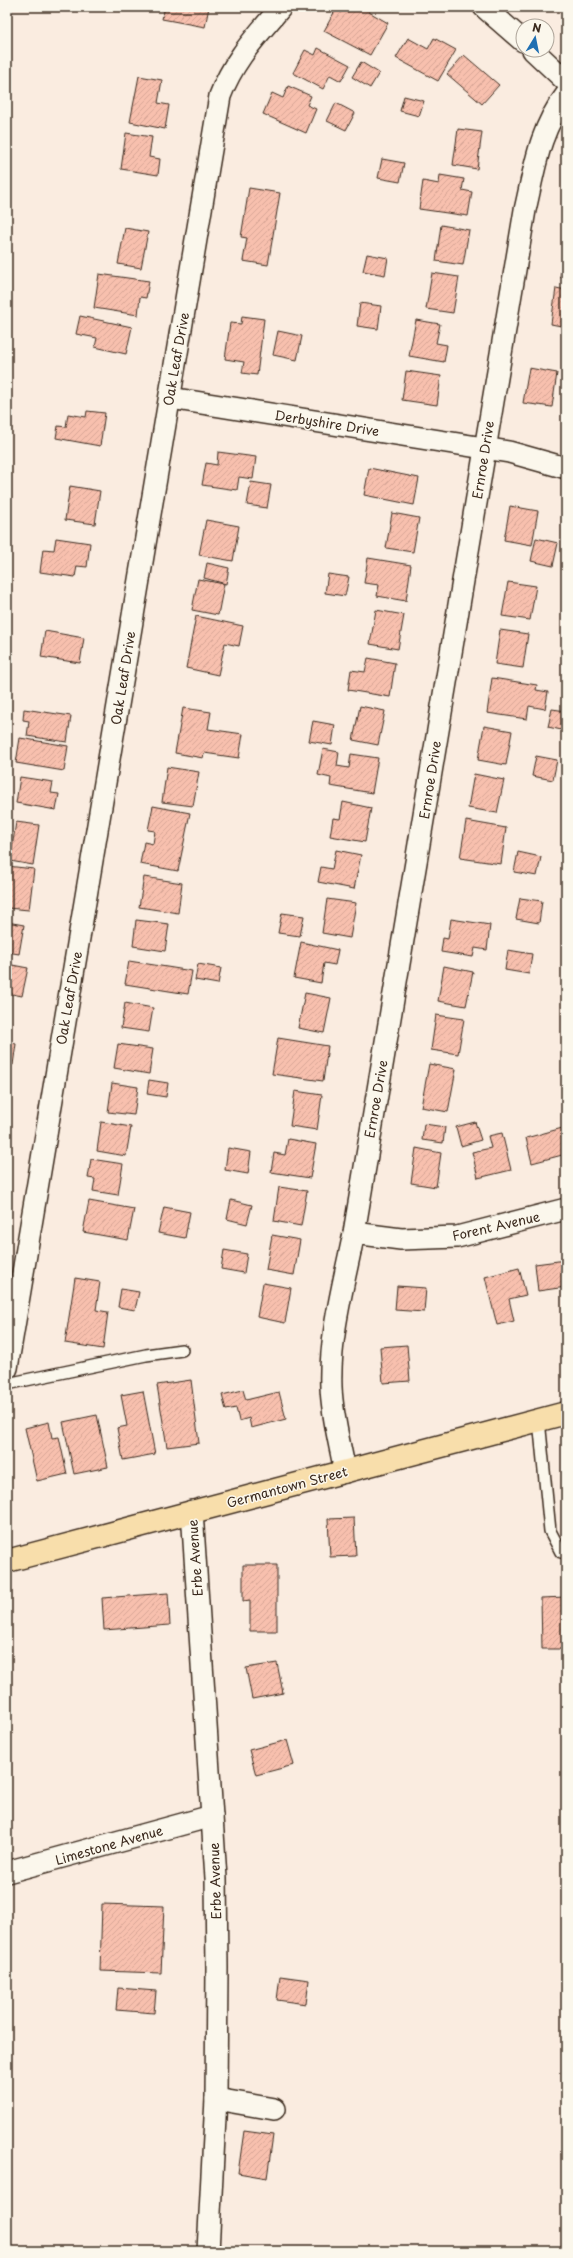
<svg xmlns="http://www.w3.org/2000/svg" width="573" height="2258" font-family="'Playpen Sans',sans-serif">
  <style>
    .building { fill: url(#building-hatch); stroke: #3b2a1e }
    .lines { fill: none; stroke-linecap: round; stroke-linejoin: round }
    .service-casing { stroke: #3b2a1e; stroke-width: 14 }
    .minor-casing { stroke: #3b2a1e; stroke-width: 24 }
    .primary-casing { stroke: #3b2a1e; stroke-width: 25 }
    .service { stroke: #fbf7ec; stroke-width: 11 }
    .minor { stroke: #fbf7ec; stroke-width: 21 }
    .primary { stroke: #f8deab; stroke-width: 22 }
    .labels { text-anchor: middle; stroke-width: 3; stroke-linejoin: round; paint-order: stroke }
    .street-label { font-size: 13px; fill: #3b2a1e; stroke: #fbf7ec }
  </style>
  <defs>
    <pattern id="building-hatch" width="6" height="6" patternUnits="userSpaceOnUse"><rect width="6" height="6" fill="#f8c0ae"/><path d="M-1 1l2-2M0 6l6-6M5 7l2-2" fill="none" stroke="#d6a595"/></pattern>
  </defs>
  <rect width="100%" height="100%" fill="#faece0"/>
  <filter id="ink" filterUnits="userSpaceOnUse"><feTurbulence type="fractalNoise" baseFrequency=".025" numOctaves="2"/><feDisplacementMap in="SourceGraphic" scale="8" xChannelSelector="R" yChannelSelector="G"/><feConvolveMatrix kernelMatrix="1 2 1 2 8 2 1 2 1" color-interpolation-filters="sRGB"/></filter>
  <g filter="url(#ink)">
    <g class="building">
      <path d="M 165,7 L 209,7 L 205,27 L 162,19 Z"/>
      <path d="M 337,7 L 366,7 L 370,9 L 369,12 L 388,23 L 370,55 L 324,31 Z"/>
      <path d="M 408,38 L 428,49 L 434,38 L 456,50 L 438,81 L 396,58 Z"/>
      <path d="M 318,48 L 350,65 L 341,81 L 330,75 L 323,89 L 293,73 L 305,50 L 315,55 Z"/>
      <path d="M 464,55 L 499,85 L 482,104 L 447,74 Z"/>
      <path d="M 361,62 L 379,73 L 370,88 L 352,77 Z"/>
      <path d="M 139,76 L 162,80 L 158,103 L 169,105 L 165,129 L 130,122 Z"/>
      <path d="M 288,86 L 311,96 L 307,105 L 316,109 L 306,133 L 263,114 L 272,93 L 283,98 Z"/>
      <path d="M 404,96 L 424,101 L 419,116 L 400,111 Z"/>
      <path d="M 336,103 L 355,113 L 346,130 L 327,121 Z"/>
      <path d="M 458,129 L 482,132 L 477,169 L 453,165 Z"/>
      <path d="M 126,133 L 152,137 L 149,157 L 160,159 L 158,175 L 121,169 Z"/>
      <path d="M 382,159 L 404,163 L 400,182 L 378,178 Z"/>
      <path d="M 440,175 L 464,179 L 462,190 L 472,192 L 468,216 L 419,209 L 423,181 L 439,184 Z"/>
      <path d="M 249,188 L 280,193 L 268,265 L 243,261 L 247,238 L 241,237 Z"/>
      <path d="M 441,225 L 469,230 L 463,265 L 436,261 Z"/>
      <path d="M 125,228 L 148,232 L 141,268 L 118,264 Z"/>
      <path d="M 566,242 L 566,278 L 560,277 Z"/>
      <path d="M 367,254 L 388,258 L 385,275 L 363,271 Z"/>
      <path d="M 432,273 L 459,277 L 453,313 L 426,309 Z"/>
      <path d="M 99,274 L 149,281 L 146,298 L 140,297 L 138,315 L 94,308 Z"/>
      <path d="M 556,288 L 566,290 L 566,327 L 551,324 Z"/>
      <path d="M 360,303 L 381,306 L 378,329 L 357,326 Z"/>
      <path d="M 80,316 L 132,327 L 126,354 L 95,347 L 97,338 L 76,334 Z"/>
      <path d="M 242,316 L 264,319 L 257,375 L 242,373 L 244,362 L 225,359 L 230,323 L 241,324 Z"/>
      <path d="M 416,320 L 440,324 L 436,343 L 447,345 L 444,362 L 409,356 Z"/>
      <path d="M 278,331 L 302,336 L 297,360 L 273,355 Z"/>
      <path d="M 529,368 L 557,373 L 552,407 L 523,403 Z"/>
      <path d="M 406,371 L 441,376 L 437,405 L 402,400 Z"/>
      <path d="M 87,411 L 105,413 L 100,446 L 56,438 L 58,426 L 66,427 L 68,414 L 86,417 Z"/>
      <path d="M 218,452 L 256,457 L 253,479 L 239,477 L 237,490 L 202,485 L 206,463 L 217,465 Z"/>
      <path d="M 369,468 L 419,478 L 414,505 L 364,495 Z"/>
      <path d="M 251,482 L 271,485 L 267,508 L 247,505 Z"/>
      <path d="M 70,486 L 100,491 L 95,524 L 65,520 Z"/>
      <path d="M 510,506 L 538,511 L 532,545 L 504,540 Z"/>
      <path d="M 392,513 L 419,518 L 413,552 L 386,548 Z"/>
      <path d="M 206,520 L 239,526 L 233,561 L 199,555 Z"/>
      <path d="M 56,538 L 90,543 L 87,567 L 77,566 L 75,577 L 40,572 L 43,549 L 54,550 Z"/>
      <path d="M 536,538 L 558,543 L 553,566 L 531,561 Z"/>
      <path d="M 368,558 L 411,565 L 406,601 L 377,596 L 379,585 L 364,583 Z"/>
      <path d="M 207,563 L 229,568 L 226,584 L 204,578 Z"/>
      <path d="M 328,574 L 349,577 L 345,596 L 325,593 Z"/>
      <path d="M 198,579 L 224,584 L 218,615 L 192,610 Z"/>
      <path d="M 508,582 L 536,586 L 530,620 L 502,616 Z"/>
      <path d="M 376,610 L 404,615 L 398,649 L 370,644 Z"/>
      <path d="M 196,616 L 243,626 L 239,646 L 225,643 L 218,675 L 186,668 Z"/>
      <path d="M 500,630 L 528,634 L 523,668 L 495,664 Z"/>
      <path d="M 45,631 L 84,638 L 80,663 L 41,657 Z"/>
      <path d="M 368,658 L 395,663 L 390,697 L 348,690 L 351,670 L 365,672 Z"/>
      <path d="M 492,678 L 537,685 L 536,690 L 548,692 L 545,709 L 529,706 L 527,719 L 487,713 Z"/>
      <path d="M 360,706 L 385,711 L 378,745 L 353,740 Z"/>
      <path d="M 183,708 L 211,712 L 208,729 L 243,734 L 239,758 L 204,753 L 203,758 L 175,753 Z"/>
      <path d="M 24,709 L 71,716 L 67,742 L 27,736 L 29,721 L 23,720 Z"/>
      <path d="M 552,709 L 566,711 L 566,731 L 548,727 Z"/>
      <path d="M 313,721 L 335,725 L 332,745 L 309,741 Z"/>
      <path d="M 484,726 L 512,731 L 506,765 L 478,760 Z"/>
      <path d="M 20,738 L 68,746 L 64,771 L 16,763 Z"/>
      <path d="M 323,749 L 339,752 L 337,766 L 349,768 L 351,754 L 378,758 L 372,793 L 330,786 L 331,778 L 318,775 Z"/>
      <path d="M 536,756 L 557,760 L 553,780 L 532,776 Z"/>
      <path d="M 167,767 L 199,772 L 193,806 L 162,802 Z"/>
      <path d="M 474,774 L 504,780 L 497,813 L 468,808 Z"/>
      <path d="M 20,777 L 53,782 L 51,793 L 59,794 L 56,810 L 16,803 Z"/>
      <path d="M 343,802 L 371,808 L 365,842 L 330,836 L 333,818 L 340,819 Z"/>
      <path d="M 153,806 L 190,813 L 178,871 L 140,864 L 144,842 L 153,844 L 155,831 L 148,830 Z"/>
      <path d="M 466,821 L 506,828 L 501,864 L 460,858 Z"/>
      <path d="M 16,822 L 39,825 L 33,865 L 10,861 Z"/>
      <path d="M 336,850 L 361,855 L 354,889 L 318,882 L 321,867 L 332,869 Z"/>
      <path d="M 518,852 L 541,857 L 537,876 L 514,872 Z"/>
      <path d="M 7,866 L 34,869 L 29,910 L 7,908 Z"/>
      <path d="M 144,877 L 182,883 L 178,913 L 139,907 Z"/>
      <path d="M 520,898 L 542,901 L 539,923 L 516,919 Z"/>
      <path d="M 327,899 L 356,903 L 350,938 L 322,933 Z"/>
      <path d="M 282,913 L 304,916 L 300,936 L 278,933 Z"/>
      <path d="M 451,919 L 490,925 L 487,950 L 475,948 L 473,957 L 441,952 L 443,938 L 448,939 Z"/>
      <path d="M 136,920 L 169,924 L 165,951 L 133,946 Z"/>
      <path d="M 7,922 L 24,925 L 19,954 L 7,952 Z"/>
      <path d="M 301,942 L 338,950 L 335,965 L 324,963 L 321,983 L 294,978 Z"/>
      <path d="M 508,950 L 532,954 L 529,974 L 505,970 Z"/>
      <path d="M 129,961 L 192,971 L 188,994 L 125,984 Z"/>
      <path d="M 7,964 L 28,968 L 22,996 L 7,993 Z"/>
      <path d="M 198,964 L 221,968 L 218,984 L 195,980 Z"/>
      <path d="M 444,966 L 473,972 L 466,1006 L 438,1001 Z"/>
      <path d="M 305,993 L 331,998 L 324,1033 L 298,1028 Z"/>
      <path d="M 125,1003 L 153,1008 L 149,1032 L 121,1028 Z"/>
      <path d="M 436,1015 L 464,1019 L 458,1054 L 431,1050 Z"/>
      <path d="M 278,1038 L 328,1046 L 323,1081 L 272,1074 Z"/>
      <path d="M 7,1042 L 16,1044 L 13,1065 L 7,1064 Z"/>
      <path d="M 118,1044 L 153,1049 L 149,1074 L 114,1068 Z"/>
      <path d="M 429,1064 L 456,1069 L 448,1112 L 421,1107 Z"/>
      <path d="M 149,1080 L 168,1083 L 166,1097 L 147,1094 Z"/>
      <path d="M 112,1083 L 138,1087 L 134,1115 L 108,1112 Z"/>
      <path d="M 295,1091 L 322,1095 L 317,1130 L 290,1126 Z"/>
      <path d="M 101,1122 L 131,1127 L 126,1156 L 97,1151 Z"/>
      <path d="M 475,1122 L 481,1140 L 461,1146 L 456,1127 Z"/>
      <path d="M 424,1124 L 445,1127 L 443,1143 L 422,1140 Z"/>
      <path d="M 566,1127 L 566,1154 L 532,1163 L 526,1138 Z"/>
      <path d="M 502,1133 L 511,1170 L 478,1178 L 472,1152 L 491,1148 L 488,1136 Z"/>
      <path d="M 288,1139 L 316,1144 L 310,1178 L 271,1172 L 274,1153 L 285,1155 Z"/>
      <path d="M 228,1148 L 251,1152 L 248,1174 L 225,1170 Z"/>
      <path d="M 416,1148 L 441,1153 L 436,1187 L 411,1183 Z"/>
      <path d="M 91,1159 L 123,1164 L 118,1195 L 93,1191 L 95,1179 L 88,1178 Z"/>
      <path d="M 279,1187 L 307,1191 L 301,1226 L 274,1221 Z"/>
      <path d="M 231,1200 L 252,1205 L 247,1224 L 227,1219 Z"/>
      <path d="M 89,1201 L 134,1209 L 128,1240 L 83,1232 Z"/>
      <path d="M 164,1207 L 190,1212 L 185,1238 L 158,1233 Z"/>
      <path d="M 272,1235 L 300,1240 L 294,1275 L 266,1270 Z"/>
      <path d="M 224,1250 L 247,1254 L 244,1273 L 221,1269 Z"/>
      <path d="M 566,1260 L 566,1287 L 538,1291 L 535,1264 Z"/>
      <path d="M 519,1268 L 526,1295 L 509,1299 L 514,1321 L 497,1325 L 485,1277 Z"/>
      <path d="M 75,1278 L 100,1282 L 96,1310 L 108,1312 L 103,1349 L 65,1343 Z"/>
      <path d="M 263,1283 L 291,1288 L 285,1323 L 257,1317 Z"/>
      <path d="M 397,1286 L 426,1288 L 424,1312 L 395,1310 Z"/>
      <path d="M 121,1289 L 139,1292 L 135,1310 L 118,1307 Z"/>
      <path d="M 407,1345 L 410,1381 L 383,1383 L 380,1347 Z"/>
      <path d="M 191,1380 L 199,1443 L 167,1447 L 157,1385 Z"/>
      <path d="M 243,1390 L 246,1400 L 279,1392 L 286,1419 L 251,1428 L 249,1418 L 239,1421 L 236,1408 L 226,1410 L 222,1395 Z"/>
      <path d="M 143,1391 L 155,1454 L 123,1460 L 117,1428 L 127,1426 L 121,1395 Z"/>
      <path d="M 97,1415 L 108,1467 L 74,1474 L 63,1422 Z"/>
      <path d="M 49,1422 L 52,1438 L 59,1437 L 67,1474 L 37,1481 L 25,1428 Z"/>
      <path d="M 354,1518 L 356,1556 L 330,1557 L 328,1519 Z"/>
      <path d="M 243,1565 L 277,1565 L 277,1631 L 250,1631 L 250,1600 L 243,1601 Z"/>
      <path d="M 168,1593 L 170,1625 L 104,1630 L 102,1598 Z"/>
      <path d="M 566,1597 L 566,1649 L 542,1649 L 541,1598 Z"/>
      <path d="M 277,1663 L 283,1693 L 252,1699 L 246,1668 Z"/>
      <path d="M 287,1740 L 294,1765 L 256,1775 L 249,1750 Z"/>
      <path d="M 102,1904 L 164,1906 L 161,1973 L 100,1971 Z"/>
      <path d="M 280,1976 L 309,1980 L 306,2004 L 277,2000 Z"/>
      <path d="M 118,1988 L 156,1991 L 154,2013 L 116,2010 Z"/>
      <path d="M 244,2131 L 273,2135 L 267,2178 L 238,2173 Z"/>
      <path d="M 93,2247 L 117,2248 L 117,2251 L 93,2251 Z"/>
    </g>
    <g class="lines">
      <g class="service-casing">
        <g id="service">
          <path d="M 7,1384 L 146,1355 L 182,1350"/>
          <path d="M 539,1420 L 550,1531 L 561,1552 L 566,1553"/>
        </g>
      </g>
      <g class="minor-casing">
        <g id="minor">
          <path d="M 484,7 L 523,41"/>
          <path d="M 533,50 L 566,81"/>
          <path d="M 170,398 L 509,452 L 566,468"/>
          <path d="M 354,1233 L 401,1239 L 457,1237 L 566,1209"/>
          <path d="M 7,1368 L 220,96 C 234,59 256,37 281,7"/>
          <path d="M 345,1472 C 340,1444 332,1416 331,1387 C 329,1336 344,1283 354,1233 L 525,210 C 535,167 539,131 566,95"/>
          <path d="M 192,1511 L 216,1878 L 217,1968 L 216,2099 L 208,2251"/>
          <path d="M 7,1872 L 212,1816"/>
          <path d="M 216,2099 L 274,2109"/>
        </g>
      </g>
      <g class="primary-casing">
        <path id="primary" d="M 7,1561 L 566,1413"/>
      </g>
      <use href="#service" class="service"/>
      <use href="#minor" class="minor"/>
      <use href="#primary" class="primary"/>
    </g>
  </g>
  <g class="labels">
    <g class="street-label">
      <text transform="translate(176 359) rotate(-80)" y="5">Oak Leaf Drive</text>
      <text transform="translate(327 423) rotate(9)" y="5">Derbyshire Drive</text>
      <text transform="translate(483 460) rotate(-81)" y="5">Ernroe Drive</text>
      <text transform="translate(123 678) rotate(-81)" y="5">Oak Leaf Drive</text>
      <text transform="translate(430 780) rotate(-81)" y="5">Ernroe Drive</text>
      <text transform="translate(69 998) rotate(-80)" y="5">Oak Leaf Drive</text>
      <text transform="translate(376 1099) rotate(-80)" y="5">Ernroe Drive</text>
      <text transform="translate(496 1226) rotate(-13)" y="5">Forent Avenue</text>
      <text transform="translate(287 1487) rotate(-15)" y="5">Germantown Street</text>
      <text transform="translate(195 1558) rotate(-94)" y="5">Erbe Avenue</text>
      <text transform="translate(109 1845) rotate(-16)" y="5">Limestone Avenue</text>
      <text transform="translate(215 1881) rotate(-92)" y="5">Erbe Avenue</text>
    </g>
  </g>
  <rect width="573" height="2258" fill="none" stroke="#fbf7ec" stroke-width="24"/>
  <rect x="12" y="12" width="549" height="2234" fill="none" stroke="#3b2a1e" stroke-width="1.5" filter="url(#ink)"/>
  <g transform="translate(535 38) rotate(10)"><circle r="19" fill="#fbf7ec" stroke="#aea59a"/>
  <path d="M0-3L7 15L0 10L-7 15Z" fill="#1f6fb2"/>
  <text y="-6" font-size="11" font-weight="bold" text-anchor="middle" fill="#3b2a1e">N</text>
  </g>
</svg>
